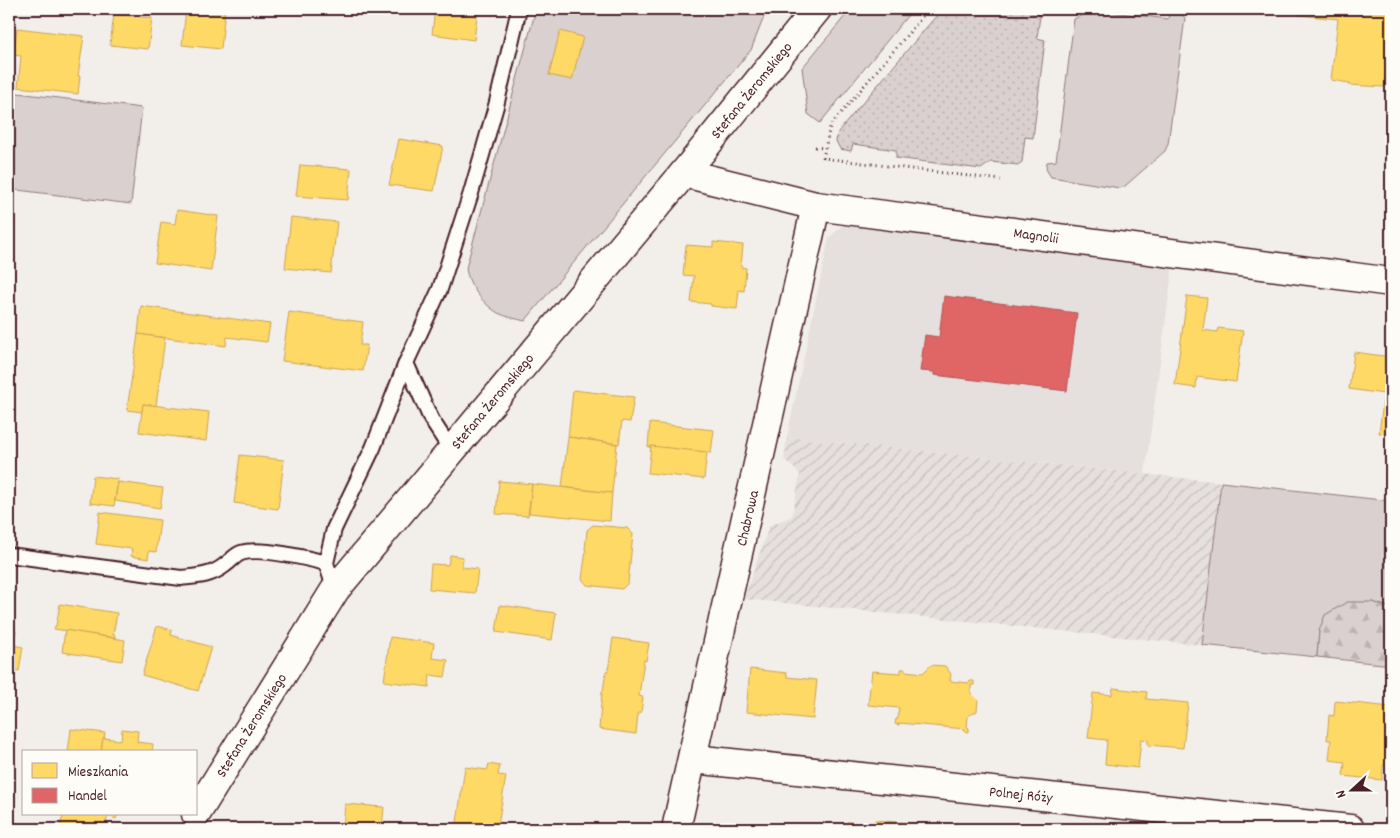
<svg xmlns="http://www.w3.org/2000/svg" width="1400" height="838" font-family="Dekko,sans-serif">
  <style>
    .built { fill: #e5dfdd }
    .industrial { fill: url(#industrial-furrows) }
    .grass { fill: #d9d0cf; stroke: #92787d }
    .forest { fill: url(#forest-firs); stroke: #92787d }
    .park { fill: url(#park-dots); stroke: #92787d }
    .homes { fill: #ffd966; stroke: #c9a154 }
    .shops { fill: #e06666; stroke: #b35154 }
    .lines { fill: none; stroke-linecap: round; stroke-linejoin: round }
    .lane-casing { stroke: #4a1f2b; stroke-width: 18 }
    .street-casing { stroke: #4a1f2b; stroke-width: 31 }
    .secondary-casing { stroke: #4a1f2b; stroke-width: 31 }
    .path { stroke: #4a1f2b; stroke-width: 3; stroke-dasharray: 1 4; stroke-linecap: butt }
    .lane { stroke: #fdfcf7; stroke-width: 14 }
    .street { stroke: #fdfcf7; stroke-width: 28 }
    .secondary { stroke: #fdfcf7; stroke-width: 28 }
    .labels { text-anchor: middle; stroke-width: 5; stroke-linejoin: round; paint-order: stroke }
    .street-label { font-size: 15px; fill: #4a1f2b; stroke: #fdfcf7 }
  </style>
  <defs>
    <pattern id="industrial-furrows" width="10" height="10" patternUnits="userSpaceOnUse" patternTransform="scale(1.25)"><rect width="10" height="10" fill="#e5dfdd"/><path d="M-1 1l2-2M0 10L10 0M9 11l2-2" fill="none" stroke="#c6bfbe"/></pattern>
    <pattern id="forest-firs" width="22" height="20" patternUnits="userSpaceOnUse" patternTransform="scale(1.25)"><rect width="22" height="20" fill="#d9d0cf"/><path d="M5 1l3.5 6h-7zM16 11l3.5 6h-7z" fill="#bcb2b2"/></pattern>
    <pattern id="park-dots" width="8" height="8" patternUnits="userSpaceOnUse" patternTransform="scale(1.25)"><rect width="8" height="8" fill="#d9d0cf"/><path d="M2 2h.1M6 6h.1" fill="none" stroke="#bcb2b2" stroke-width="1.8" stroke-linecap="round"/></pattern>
  </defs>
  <rect width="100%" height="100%" fill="#f2efeb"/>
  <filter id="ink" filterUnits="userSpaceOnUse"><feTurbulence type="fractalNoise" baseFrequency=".02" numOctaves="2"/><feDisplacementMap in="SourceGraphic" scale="10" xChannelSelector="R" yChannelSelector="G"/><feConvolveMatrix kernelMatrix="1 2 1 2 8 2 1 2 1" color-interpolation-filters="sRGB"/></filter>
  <g filter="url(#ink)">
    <path class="built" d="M 844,224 L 1173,265 L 1145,474 L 787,437 L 829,238 Z"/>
    <path class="industrial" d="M 787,437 L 1221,482 L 1202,645 L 744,599 L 769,526 L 792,516 L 800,474 L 784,459 Z"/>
    <g class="grass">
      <path d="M 536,9 L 767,9 L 751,50 L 525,321 C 517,319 506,317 498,313 C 483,304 468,285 466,268 Z"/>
      <path d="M 851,9 L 913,9 L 820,123 L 808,114 L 802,68 Z"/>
      <path d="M 1087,9 L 1168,19 L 1170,9 L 1181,14 L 1185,18 L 1168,144 L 1165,151 L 1125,186 L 1120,188 L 1051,177 L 1046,169 L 1047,162 L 1056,161 L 1074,19 L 1082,15 Z"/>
      <path d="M 9,92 L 142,108 L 131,204 L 9,189 Z"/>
      <path d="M 1221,482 L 1391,501 L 1391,608 L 1372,602 L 1319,631 L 1317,657 L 1202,645 Z"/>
    </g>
    <path class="forest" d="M 1347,602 L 1372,602 L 1391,608 L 1391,665 L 1317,657 L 1319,631 L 1325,615 Z"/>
    <path class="park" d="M 942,9 L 1034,9 L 1040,16 L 1037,38 L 1045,40 L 1033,138 L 1025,137 L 1022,162 L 1018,165 L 991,162 L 981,169 L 896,158 L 896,150 L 853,144 L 851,151 L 840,149 L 836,141 L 838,132 Z"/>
    <g class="homes">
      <path d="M 186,9 L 225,9 L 221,49 L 182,45 Z"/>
      <path d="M 435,9 L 478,9 L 474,40 L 432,34 Z"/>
      <path d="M 1300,9 L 1391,9 L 1391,71 L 1386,70 L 1384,87 L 1349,85 L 1349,83 L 1331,80 L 1338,19 L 1299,15 Z"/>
      <path d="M 114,14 L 152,18 L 148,49 L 110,45 Z"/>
      <path d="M 17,28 L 84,36 L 78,76 L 80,76 L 78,94 L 18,87 L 21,56 L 13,55 Z"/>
      <path d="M 560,31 L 583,37 L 572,80 L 549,75 Z"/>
      <path d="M 399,139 L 443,146 L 434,191 L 389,185 Z"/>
      <path d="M 300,165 L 351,169 L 348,200 L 296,196 Z"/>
      <path d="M 177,210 L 218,216 L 211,271 L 155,263 L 161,222 L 175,224 Z"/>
      <path d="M 291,217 L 337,222 L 331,273 L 285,268 Z"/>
      <path d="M 713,242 L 743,245 L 741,267 L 746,268 L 744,291 L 739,290 L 737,309 L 711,306 L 711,304 L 691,302 L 694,276 L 683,275 L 686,245 L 713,247 Z"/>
      <path d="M 1187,296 L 1207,298 L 1203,330 L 1217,332 L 1218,328 L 1243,331 L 1236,382 L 1197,377 L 1196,388 L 1175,385 Z"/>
      <path d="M 141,306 L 270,324 L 267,342 L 227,337 L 226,346 L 138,334 Z"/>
      <path d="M 289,312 L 363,322 L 360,345 L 367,345 L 363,371 L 282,361 Z"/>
      <path d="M 138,334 L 165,338 L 156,406 L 143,404 L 142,412 L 127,410 Z"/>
      <path d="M 1354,352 L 1391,357 L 1391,434 L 1379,433 L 1384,394 L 1349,389 Z"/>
      <path d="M 573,390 L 634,397 L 630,422 L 622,421 L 619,444 L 568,437 Z"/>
      <path d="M 143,404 L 209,412 L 206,441 L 139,432 Z"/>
      <path d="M 650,423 L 714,430 L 711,453 L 648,447 Z"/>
      <path d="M 568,437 L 617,444 L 612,493 L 562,487 Z"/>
      <path d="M 651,446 L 707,452 L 704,479 L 648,473 Z"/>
      <path d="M 240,455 L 284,460 L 278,509 L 234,503 Z"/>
      <path d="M 93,476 L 118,479 L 114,506 L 90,503 Z"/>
      <path d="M 499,481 L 532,484 L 528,516 L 496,514 Z"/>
      <path d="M 118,482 L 163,488 L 160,508 L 115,501 Z"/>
      <path d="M 532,484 L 612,493 L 610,521 L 529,513 Z"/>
      <path d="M 100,512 L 160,520 L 156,552 L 149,551 L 148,559 L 131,556 L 132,549 L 96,544 Z"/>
      <path d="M 593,525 L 627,528 L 633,534 L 628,583 L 622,589 L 587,585 L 582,579 L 586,550 L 585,550 L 587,530 Z"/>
      <path d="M 450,555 L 463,557 L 462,567 L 478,569 L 475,593 L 429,589 L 431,564 L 448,565 Z"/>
      <path d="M 60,604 L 117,613 L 113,635 L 115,635 L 115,638 L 54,629 L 55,626 L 56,626 Z"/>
      <path d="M 500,605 L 556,613 L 552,640 L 496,632 Z"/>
      <path d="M 157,626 L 172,630 L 171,635 L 211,647 L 198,691 L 142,675 Z"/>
      <path d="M 9,629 L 16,631 L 13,645 L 23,647 L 19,671 L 9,669 L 9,672 Z"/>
      <path d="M 65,630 L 125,640 L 122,661 L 62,652 Z"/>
      <path d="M 390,637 L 434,643 L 432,658 L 448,660 L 445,677 L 430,675 L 429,687 L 384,681 Z"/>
      <path d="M 613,638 L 649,643 L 646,661 L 644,660 L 639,696 L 643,697 L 641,713 L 638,713 L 636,734 L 599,729 L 602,691 L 603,691 L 606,671 L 608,671 Z"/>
      <path d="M 931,665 L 945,666 L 951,674 L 950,681 L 969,683 L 970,681 L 974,681 L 974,685 L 971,685 L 971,693 L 978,700 L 977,711 L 968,716 L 967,727 L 969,728 L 969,732 L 965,731 L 965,729 L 899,723 L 899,725 L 895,724 L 896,719 L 897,720 L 899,708 L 868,705 L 872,671 L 901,673 L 901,669 L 905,669 L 905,671 L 923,673 Z"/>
      <path d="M 750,669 L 787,673 L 787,677 L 817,680 L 813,719 L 746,712 Z"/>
      <path d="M 1113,688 L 1147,692 L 1146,699 L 1188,703 L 1183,748 L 1148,745 L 1148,740 L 1141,739 L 1138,768 L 1105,764 L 1107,740 L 1088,738 L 1093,693 L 1112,695 Z"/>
      <path d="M 1335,701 L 1391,707 L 1391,766 L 1383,765 L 1382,780 L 1343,776 L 1345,762 L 1329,760 L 1331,740 L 1327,740 L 1329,715 L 1334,716 Z"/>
      <path d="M 71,729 L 105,733 L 104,738 L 103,738 L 101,752 L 68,752 Z"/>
      <path d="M 122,729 L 138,731 L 137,742 L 153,744 L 152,752 L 101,752 L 103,738 L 121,740 Z"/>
      <path d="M 489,764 L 500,766 L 498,775 L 506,776 L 498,825 L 484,823 L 483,829 L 456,829 L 465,767 L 487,770 Z"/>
      <path d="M 345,804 L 384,807 L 382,829 L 343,829 Z"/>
      <path d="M 59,814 L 118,814 L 116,819 L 108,816 L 104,829 L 59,829 L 63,816 Z"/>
      <path d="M 875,820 L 917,824 L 917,829 L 846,829 L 847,822 L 875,824 Z"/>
    </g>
    <path class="shops" d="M 944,296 L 1077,313 L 1067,391 L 934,375 L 934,372 L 920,371 L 925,335 L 939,337 Z"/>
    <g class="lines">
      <g class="lane-casing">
        <g id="lane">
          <path d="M 406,363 L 431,419 L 451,450"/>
          <path d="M 9,555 L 181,578 C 199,576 211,576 225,565 C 231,561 235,555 241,553 C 260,547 306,558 326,563"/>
          <path d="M 335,590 L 326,563 L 334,529 L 373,448 L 406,363 L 440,289 L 471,193 L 496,106 L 519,9"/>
        </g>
      </g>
      <g class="street-casing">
        <g id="street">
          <path d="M 684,173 L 816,206 L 1391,282"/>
          <path d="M 693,759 L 1350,829"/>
          <path d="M 676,829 L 816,206"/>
        </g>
      </g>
      <g class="secondary-casing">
        <path id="secondary" d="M 196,814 L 335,590 L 684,173 L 817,9"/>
      </g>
      <g class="path">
        <path d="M 929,9 L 830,126 L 823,158 L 1001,180"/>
        <path d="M 815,147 L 824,148"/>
      </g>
      <use href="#lane" class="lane"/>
      <use href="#street" class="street"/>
      <use href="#secondary" class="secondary"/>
    </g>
  </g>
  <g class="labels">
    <g class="street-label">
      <text transform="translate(751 90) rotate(-51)" y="5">Stefana Żeromskiego</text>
      <text transform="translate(1036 235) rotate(8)" y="5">Magnolii</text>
      <text transform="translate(492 401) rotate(-50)" y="5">Stefana Żeromskiego</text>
      <text transform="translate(747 518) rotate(-77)" y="5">Chabrowa</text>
      <text transform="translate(251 725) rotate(-58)" y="5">Stefana Żeromskiego</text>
      <text transform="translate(1021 794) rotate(6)" y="5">Polnej Róży</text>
    </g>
  </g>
  <rect width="1400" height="838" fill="none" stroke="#fdfcf7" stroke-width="30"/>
  <rect x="15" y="15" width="1370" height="808" fill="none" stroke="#4a1f2b" stroke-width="2" filter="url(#ink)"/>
  <rect x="22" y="750" width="175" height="65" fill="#fdfcf7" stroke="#b5a4a5"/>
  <rect x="32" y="763" width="25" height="15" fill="#ffd966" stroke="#b5a4a5"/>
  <text x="68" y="776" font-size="15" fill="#4a1f2b">Mieszkania</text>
  <rect x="32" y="788" width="25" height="15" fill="#e06666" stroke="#b5a4a5"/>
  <text x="68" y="800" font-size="15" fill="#4a1f2b">Handel</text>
  <g transform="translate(1352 790) rotate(249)" stroke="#fdfcf7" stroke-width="4" paint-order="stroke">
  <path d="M0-4L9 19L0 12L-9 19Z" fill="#4a1f2b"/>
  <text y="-8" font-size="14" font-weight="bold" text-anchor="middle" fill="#4a1f2b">N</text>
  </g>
</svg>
